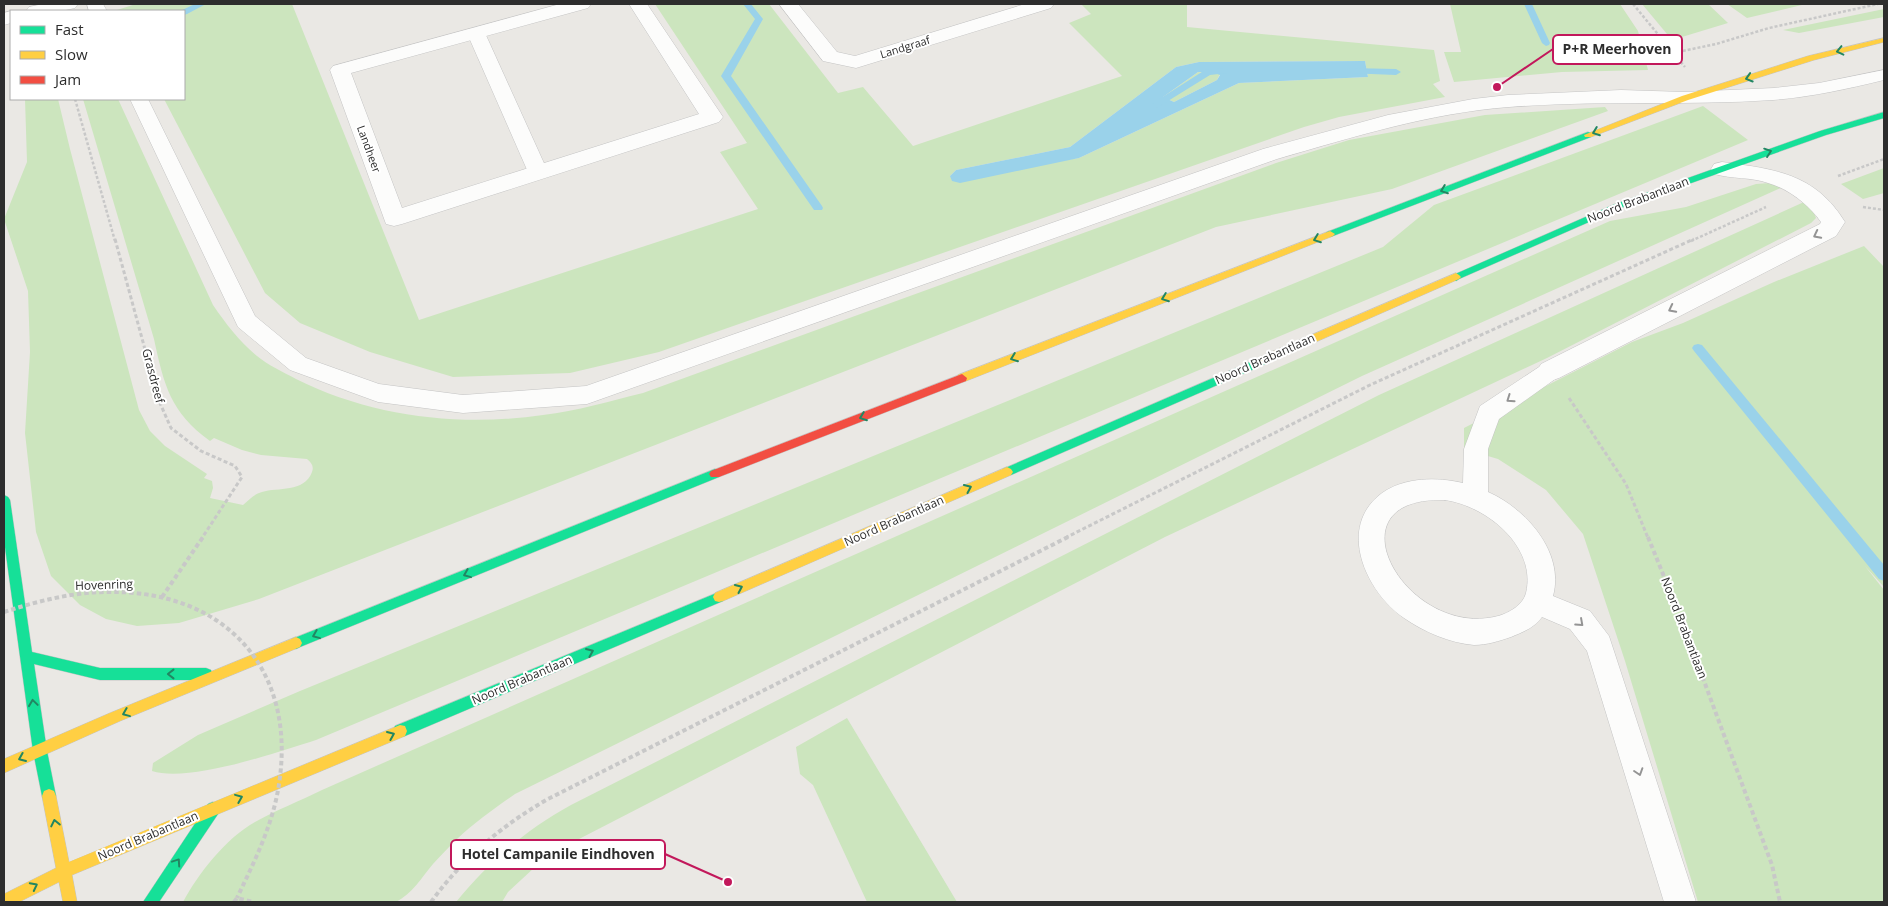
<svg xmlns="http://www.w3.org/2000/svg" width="1888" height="906" font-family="'Open Sans',sans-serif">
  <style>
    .green { fill: #cce5be; fill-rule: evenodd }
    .water { fill: #9ad2ea; fill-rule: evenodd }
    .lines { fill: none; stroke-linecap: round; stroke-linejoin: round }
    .stream { fill: #9ad2ea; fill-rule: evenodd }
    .lane-casing { stroke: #c4c4c4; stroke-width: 1 }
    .street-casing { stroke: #c4c4c4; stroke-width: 1 }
    .fast-casing { stroke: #c4c4c4; stroke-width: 1 }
    .slow-casing { stroke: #c4c4c4; stroke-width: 1 }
    .jam-casing { stroke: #c4c4c4; stroke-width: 1 }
    .path-far2 { stroke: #c8c8c8; stroke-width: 2.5; stroke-dasharray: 3 2; stroke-linecap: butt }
    .path-far1 { stroke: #c8c8c8; stroke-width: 3; stroke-dasharray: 4 2.5; stroke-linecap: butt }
    .path { stroke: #c8c8c8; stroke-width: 4; stroke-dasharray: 4.5 3; stroke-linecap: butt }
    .lane { fill: #fcfcfb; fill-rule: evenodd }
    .street { fill: #fcfcfb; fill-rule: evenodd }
    .fast { fill: #16e098; fill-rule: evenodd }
    .slow { fill: #ffcf43; fill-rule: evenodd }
    .jam { fill: #f24e42; fill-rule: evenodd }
    .path-bridge { stroke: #c8c8c8; stroke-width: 4; stroke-dasharray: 4.5 3; stroke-linecap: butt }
    .oneway { stroke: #228662 }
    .oneway2 { stroke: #949494 }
    .labels { text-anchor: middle; stroke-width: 4; stroke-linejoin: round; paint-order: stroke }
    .far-street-label { font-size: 11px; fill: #2d2d2d; stroke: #fff }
    .street-label { font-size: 12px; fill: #2d2d2d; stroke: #fff }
    .leader { fill: none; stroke: #c2185b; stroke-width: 2 }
    .callout-dot { fill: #c2185b; stroke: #fff; stroke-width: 2 }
    .callout { fill: #fff; stroke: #c2185b; stroke-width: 2 }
    .callout-label { font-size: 14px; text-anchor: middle; font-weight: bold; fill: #2d2d2d }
  </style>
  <rect width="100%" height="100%" fill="#eae8e4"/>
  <g class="green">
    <path d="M 136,4 L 292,4 L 419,320 L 758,209 L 720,152 L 747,143 L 655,4 L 769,4 L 838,93 L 863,87 L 913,146 L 1122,76 L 1069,23 L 1091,14 L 1081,4 L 1187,4 L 1187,27 L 1434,50 L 1440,81 L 1433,84 L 1445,97 L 1339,117 L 1304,127 L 659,352 L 570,373 L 453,377 L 370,352 L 300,323 L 265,293 L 164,99 L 184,99 L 184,11 L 117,10 ZM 1365,61 L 1368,77 L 1239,83 L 1079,158 L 950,176 L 956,170 L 1070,147 L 1176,67 L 1199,62 Z"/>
    <path d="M 1450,4 L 1620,4 L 1638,31 L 1648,70 L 1562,72 L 1454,82 L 1444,52 L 1461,52 Z"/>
    <path d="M 1642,4 L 1708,4 L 1728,23 L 1672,40 Z"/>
    <path d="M 1727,4 L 1806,4 L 1747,18 Z"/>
    <path d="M 1884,9 L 1884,17 L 1799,33 L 1783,30 Z"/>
    <path d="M 1198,72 L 1220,74 L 1217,80 L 1174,102 L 1163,97 Z"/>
    <path d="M 25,99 L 58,99 L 70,149 L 139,410 L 150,431 L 165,446 L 207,474 L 204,478 L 212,481 L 213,488 L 210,498 L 243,505 C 249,500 254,494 262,492 C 278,487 304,493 312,472 C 314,467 312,463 307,459 L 261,455 L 242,450 L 214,438 L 210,441 C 170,412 164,385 154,339 L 83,99 L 118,99 L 213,305 C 226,324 239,341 257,356 C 268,365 283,372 296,379 C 372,417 460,427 543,415 C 577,411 610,401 643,393 L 1276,163 L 1349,140 L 1485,115 L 1605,107 L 1608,111 L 1392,189 L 1216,227 L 259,599 L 179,623 L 137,626 L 106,619 L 80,605 L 51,576 L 36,532 L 25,433 L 30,352 L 28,291 L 4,219 L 27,162 Z"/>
    <path d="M 1703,106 L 1748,140 L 316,740 C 278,752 189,783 152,771 L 153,763 L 198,735 L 300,691 L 1383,247 L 1434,205 Z"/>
    <path d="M 1884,168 L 1884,193 L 1863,199 L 1841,184 Z"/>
    <path d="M 1770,183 L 1783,187 L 1362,376 L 515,794 C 495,808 475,822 457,839 C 449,847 441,855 433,864 C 422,877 412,894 396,902 L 183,902 C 198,874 226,838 255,822 C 276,810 300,801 322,790 L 1610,221 L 1686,207 L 1756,184 Z"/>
    <path d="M 1804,202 L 1813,210 L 1816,218 L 1811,223 L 1547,358 L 1165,537 L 548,855 L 508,892 L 502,902 L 456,902 C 490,861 524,831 571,805 L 1379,395 Z"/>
    <path d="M 1864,246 L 1884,267 L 1884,587 L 1865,566 L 1884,590 L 1884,902 L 1698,902 L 1625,661 L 1583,534 L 1546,490 L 1498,459 L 1464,449 L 1464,428 L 1632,342 L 1683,323 L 1774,282 Z"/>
    <path d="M 847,718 L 957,902 L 867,902 L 813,785 L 800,774 L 796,747 Z"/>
  </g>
  <path class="water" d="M 1365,61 L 1368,77 L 1239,83 L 1079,158 L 960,183 L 952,181 L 950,176 L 956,170 L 1070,147 L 1176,67 L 1199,62 ZM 1198,72 L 1212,72 L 1220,75 L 1217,80 L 1174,102 L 1163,97 Z"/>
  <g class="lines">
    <g class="stream">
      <path d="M 195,4 L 206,4 L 187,14 L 184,15 L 184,11 L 180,11 Z"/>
      <path d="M 743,4 L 751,4 L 763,19 L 731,76 L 822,206 L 823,208 L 822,210 L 814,210 L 721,76 L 755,19 Z"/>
      <path d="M 1524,4 L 1532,4 L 1550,43 L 1549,45 L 1546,46 L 1542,43 Z"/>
      <path d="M 1224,68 L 1229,71 L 1227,73 L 1210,75 L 1155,109 L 1149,109 L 1147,107 L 1205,70 Z"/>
      <path d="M 1349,68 L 1396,69 L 1401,72 L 1396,75 L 1346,73 L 1344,71 Z"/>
      <path d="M 1698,344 L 1702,345 L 1884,565 L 1884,581 L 1879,579 L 1694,351 L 1692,348 L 1694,345 Z"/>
    </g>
    <g class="lane-casing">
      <g id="lane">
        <path d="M 87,4 L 103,4 L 107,11 L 89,11 Z"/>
        <path d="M 476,28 L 482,29 L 485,33 L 548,172 L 545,177 L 538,179 L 531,177 L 528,172 L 467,33 L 470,29 Z"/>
        <path d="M 1884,70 L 1884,80 C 1847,89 1811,97 1773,100 C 1685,106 1597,100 1509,107 C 1430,113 1353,137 1277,159 L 587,404 L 463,413 L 378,402 L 290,370 L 238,327 L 130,99 L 148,99 L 255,316 L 306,358 L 379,384 L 463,395 L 586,386 L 1263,149 L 1388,115 L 1473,99 L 1508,95 L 1621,90 L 1685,92 L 1774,88 L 1819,83 Z"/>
        <path d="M 1550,362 L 1558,365 L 1562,371 L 1558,377 L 1499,419 L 1488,449 L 1488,492 C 1525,508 1565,552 1553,596 L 1590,611 L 1609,636 L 1696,902 L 1664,902 L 1587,651 L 1570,629 L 1542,617 C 1534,628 1523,632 1511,637 C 1499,641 1487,645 1474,645 C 1450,643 1424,632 1404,618 C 1366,592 1336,527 1382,493 C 1405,477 1437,477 1463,483 L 1464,449 L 1480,406 L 1542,365 ZM 1445,500 C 1487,506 1537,547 1526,593 C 1523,605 1509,613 1498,616 C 1407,640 1324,496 1445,500 Z"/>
      </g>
    </g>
    <g class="street-casing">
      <g id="street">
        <path d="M 43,4 L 78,4 L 75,8 L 61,11 L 26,11 L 29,7 Z"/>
        <path d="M 560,4 L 591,4 L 588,8 L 351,73 L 402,208 L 699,114 L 629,4 L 647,4 L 723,117 L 719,122 L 402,224 L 394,226 L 386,224 L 330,70 L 333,66 Z"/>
        <path d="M 779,4 L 798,4 L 837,52 L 855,56 L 1025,4 L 1054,4 L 1051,8 L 856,68 L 823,61 Z"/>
        <path d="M 11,11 L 11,23 L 4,25 L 4,13 Z"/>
        <path d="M 1722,162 C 1774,169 1815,173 1845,222 L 1836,236 L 1559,378 L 1550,381 L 1541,378 L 1537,371 L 1541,364 L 1820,224 L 1821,222 C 1809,205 1789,189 1768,183 C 1751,177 1732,179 1714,174 L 1711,169 L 1714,164 Z"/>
      </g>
    </g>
    <g class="fast-casing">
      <g id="fast">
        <path d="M 1884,112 L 1884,118 L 1826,135 L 1621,208 L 1459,279 L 1456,281 L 1451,277 L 1453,275 L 1615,204 L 1820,131 Z"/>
        <path d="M 1588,132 L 1591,133 L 1591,137 L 1333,236 L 1330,237 L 1325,234 L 1327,232 Z"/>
        <path d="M 1264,356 L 1269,360 L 1268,363 L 1011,475 L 1003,475 L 1001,472 L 1003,469 Z"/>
        <path d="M 715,469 L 719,471 L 721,474 L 719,477 L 300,647 L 296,649 L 292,647 L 290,643 L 292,639 Z"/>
        <path d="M 4,495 L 8,497 L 10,500 L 32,652 L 100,668 L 206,668 L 211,670 L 212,674 L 211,678 L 206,680 L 100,680 L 34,664 L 47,751 L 56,796 L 54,801 L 49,803 L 44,801 L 42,796 L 33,751 L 4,540 Z"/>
        <path d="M 719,592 L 723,593 L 725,597 L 723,601 L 405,736 L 400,737 L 395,736 L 393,731 L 395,726 Z"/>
        <path d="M 213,802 L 218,804 L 220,809 L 218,814 L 159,902 L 143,902 L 208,804 Z"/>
      </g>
    </g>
    <g class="slow-casing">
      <g id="slow">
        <path d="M 1884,38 L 1884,42 L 1814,60 L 1688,100 L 1591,137 L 1585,137 L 1584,135 L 1682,96 L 1808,56 Z"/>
        <path d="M 1330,231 L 1335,234 L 1333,236 L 966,381 L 962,382 L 957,378 L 958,375 Z"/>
        <path d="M 1456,273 L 1459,275 L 1461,277 L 1459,279 L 1268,363 L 1264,364 L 1259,360 L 1260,357 Z"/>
        <path d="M 1007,467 L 1011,469 L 1013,472 L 1011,475 L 723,601 L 719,602 L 715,601 L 713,597 L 715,593 Z"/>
        <path d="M 296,637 L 300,639 L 302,643 L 300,647 L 120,721 L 4,773 L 4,759 L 110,713 Z"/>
        <path d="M 400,725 L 405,726 L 407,731 L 405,736 L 72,875 L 77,902 L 63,902 L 59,882 L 19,902 L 4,902 L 4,894 L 56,868 L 42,796 L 44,791 L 49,789 L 54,791 L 56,796 L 69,862 Z"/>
      </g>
    </g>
    <g class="jam-casing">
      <path id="jam" d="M 962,374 L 967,378 L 966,381 L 719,477 L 711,477 L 709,474 L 711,471 Z"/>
    </g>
    <g class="path-far2">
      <path d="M 1633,4 L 1685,67"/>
      <path d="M 1673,53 L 1716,44 L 1769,28 L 1878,4"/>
      <path d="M 75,99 L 115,241"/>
      <path d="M 1838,176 L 1884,159"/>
      <path d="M 1863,207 L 1884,210"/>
      <path d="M 1691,241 L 1766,207"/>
    </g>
    <g class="path-far1">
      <path d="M 115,239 L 159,401 L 171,428 L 201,451 L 235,466 L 242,477 L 202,538"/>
      <path d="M 1569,398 L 1626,484 L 1648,538"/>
      <path d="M 1065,538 L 1370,385 L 1694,239"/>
    </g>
    <g class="path">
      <path d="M 1648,537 L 1680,616 L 1772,865 L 1780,902"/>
      <path d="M 162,597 L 203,537"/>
      <path d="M 234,902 L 237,898 L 253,902"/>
      <path d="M 431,902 C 463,858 501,826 548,799 L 1068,537"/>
    </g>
    <use href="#lane" class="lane"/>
    <use href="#street" class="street"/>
    <use href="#fast" class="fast"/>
    <use href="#slow" class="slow"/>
    <use href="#jam" class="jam"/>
    <path class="path-bridge" d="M 4,612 C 38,601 73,592 108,592 C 224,590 297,668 279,784 C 273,825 254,862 237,898"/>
  </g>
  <defs><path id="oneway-chevron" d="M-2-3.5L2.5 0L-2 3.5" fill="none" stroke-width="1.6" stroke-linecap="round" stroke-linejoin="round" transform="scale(1.25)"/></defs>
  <g class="oneway">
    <use href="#oneway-chevron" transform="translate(1840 51) rotate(167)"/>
    <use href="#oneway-chevron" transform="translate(1749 78) rotate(163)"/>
    <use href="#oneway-chevron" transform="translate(1596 132) rotate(159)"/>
    <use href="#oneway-chevron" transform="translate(1768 152) rotate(-19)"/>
    <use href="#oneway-chevron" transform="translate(1444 190) rotate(159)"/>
    <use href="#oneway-chevron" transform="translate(1317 239) rotate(159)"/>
    <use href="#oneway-chevron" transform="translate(1165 298) rotate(159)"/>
    <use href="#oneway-chevron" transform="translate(1014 358) rotate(159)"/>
    <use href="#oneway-chevron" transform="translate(863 417) rotate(159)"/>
    <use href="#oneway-chevron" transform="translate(968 488) rotate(-24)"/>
    <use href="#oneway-chevron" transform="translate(467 574) rotate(158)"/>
    <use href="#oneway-chevron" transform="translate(739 588) rotate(-24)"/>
    <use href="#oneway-chevron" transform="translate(316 635) rotate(158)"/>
    <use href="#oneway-chevron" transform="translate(590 652) rotate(-23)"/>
    <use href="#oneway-chevron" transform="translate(171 674) rotate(-180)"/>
    <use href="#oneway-chevron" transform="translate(33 703) rotate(-98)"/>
    <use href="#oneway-chevron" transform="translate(126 713) rotate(158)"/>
    <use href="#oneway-chevron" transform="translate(391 735) rotate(-23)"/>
    <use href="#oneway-chevron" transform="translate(22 758) rotate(157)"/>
    <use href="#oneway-chevron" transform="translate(239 798) rotate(-22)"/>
    <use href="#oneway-chevron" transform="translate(55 823) rotate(-102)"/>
    <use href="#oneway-chevron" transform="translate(177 862) rotate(-56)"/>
    <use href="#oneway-chevron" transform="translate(34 886) rotate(-27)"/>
  </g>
  <g class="oneway2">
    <use href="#oneway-chevron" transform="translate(1817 235) rotate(153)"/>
    <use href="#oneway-chevron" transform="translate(1672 309) rotate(153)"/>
    <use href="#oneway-chevron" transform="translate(1510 399) rotate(145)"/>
    <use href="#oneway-chevron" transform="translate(1580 623) rotate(42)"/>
    <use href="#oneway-chevron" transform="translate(1639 772) rotate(72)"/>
  </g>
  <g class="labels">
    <g class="far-street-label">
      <text transform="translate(905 47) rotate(-17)" y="4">Landgraaf</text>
      <text transform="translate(369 149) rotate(70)" y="4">Landheer</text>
    </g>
    <g class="street-label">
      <text transform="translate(1638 200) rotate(-21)" y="4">Noord Brabantlaan</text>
      <text transform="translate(1265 359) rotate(-24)" y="4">Noord Brabantlaan</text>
      <text transform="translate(153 376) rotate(75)" y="4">Grasdreef</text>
      <text transform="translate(894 521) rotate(-24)" y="4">Noord Brabantlaan</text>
      <text transform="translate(104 585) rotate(-2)" y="4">Hovenring</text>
      <text transform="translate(1684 628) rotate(69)" y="4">Noord Brabantlaan</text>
      <text transform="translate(522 680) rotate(-23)" y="4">Noord Brabantlaan</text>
      <text transform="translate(148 836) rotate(-23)" y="4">Noord Brabantlaan</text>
    </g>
  </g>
  <path class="leader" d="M1497 87L1553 49M728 882L665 854"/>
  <g class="callout-dot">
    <circle cx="1497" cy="87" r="5"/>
    <circle cx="728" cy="882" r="5"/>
  </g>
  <g class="callout">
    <rect x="1553" y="35" width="129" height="29" rx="5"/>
    <rect x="451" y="840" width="214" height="29" rx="5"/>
  </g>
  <g class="callout-label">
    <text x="1617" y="54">P+R Meerhoven</text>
    <text x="558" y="859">Hotel Campanile Eindhoven</text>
  </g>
  <rect width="1888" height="906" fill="none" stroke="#2d2d2d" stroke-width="10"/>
  <rect x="10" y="10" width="175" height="90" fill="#ffffff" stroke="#ababab"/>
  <rect x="20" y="26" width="25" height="8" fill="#16e098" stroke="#ababab"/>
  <text x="55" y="35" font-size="15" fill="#2d2d2d">Fast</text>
  <rect x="20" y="51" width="25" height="8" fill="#ffcf43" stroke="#ababab"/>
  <text x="55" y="60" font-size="15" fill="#2d2d2d">Slow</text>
  <rect x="20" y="76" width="25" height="8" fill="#f24e42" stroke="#ababab"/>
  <text x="55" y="85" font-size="15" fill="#2d2d2d">Jam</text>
</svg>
